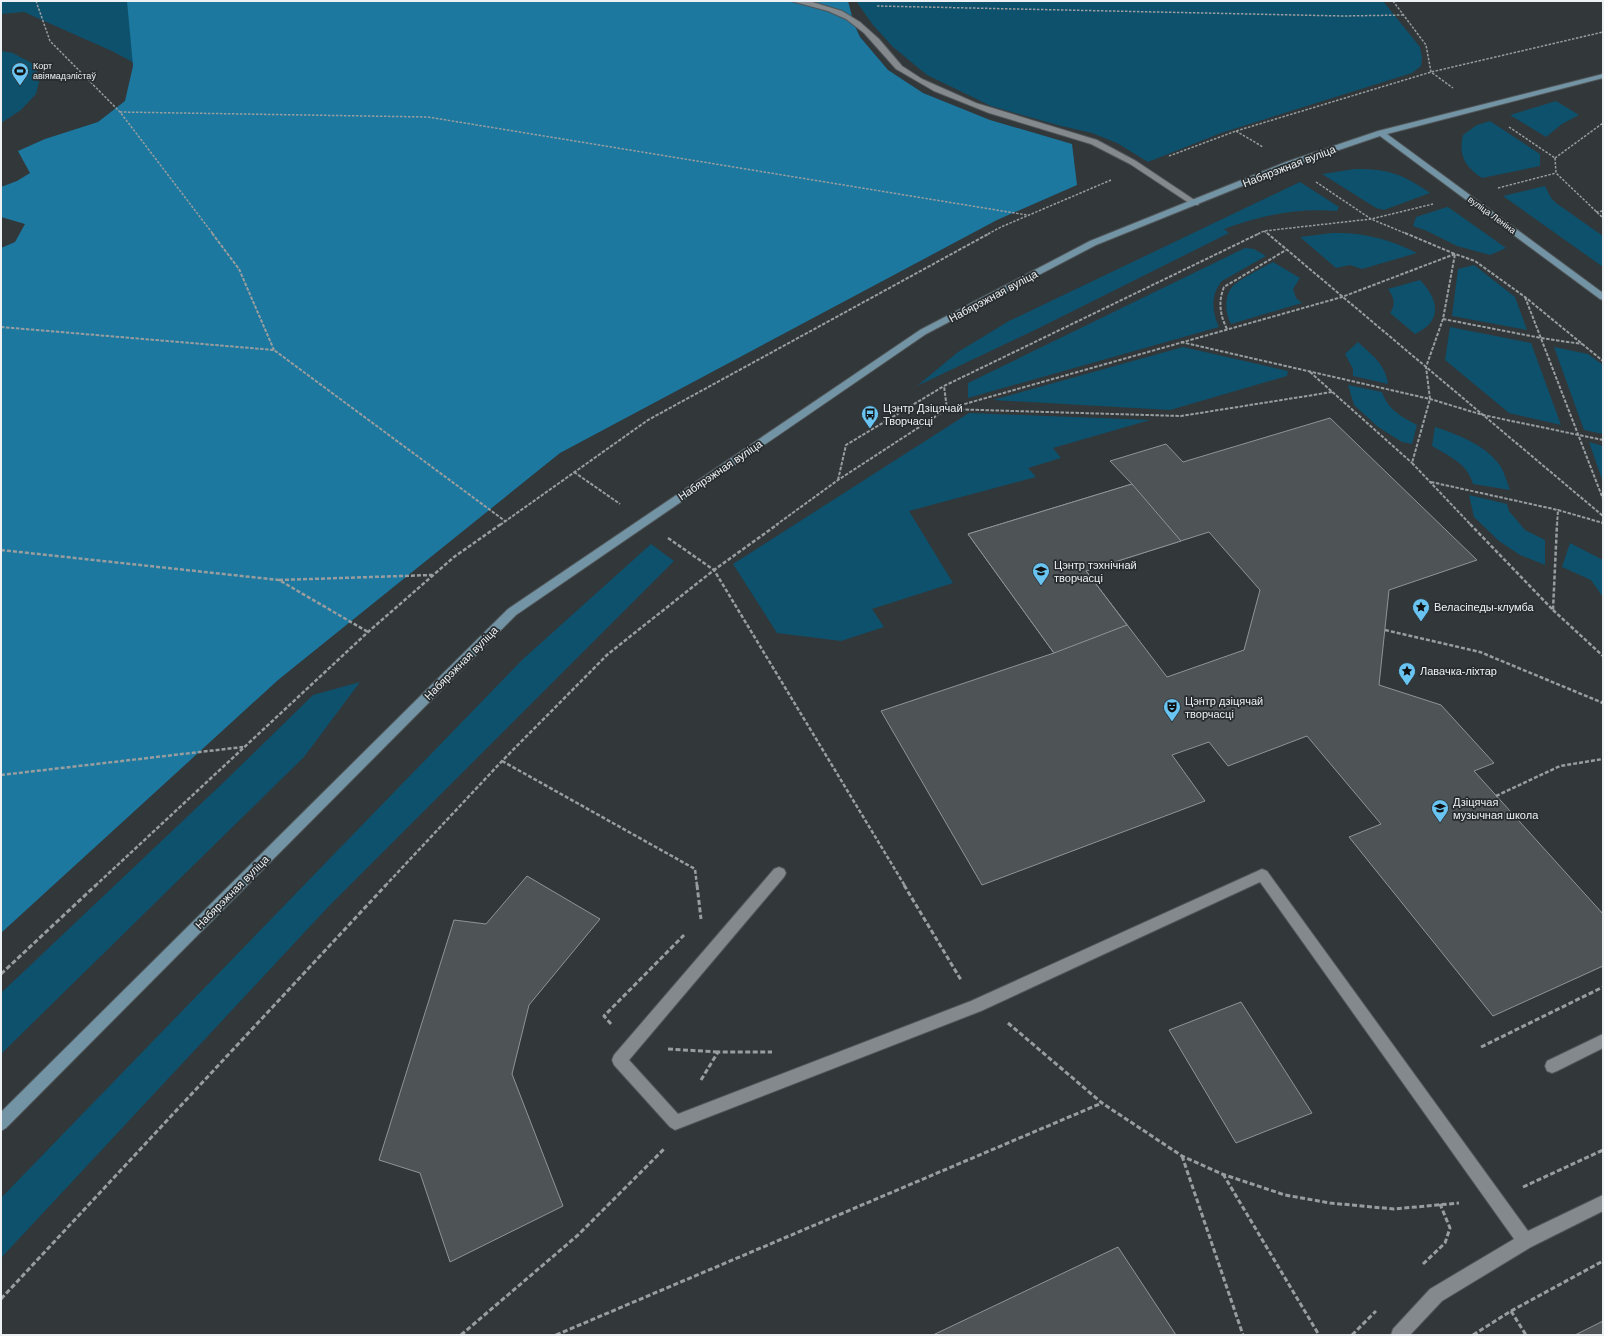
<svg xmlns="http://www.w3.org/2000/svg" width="1604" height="1336" font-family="Arial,sans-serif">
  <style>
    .green { fill: #0e516c }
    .forest { fill: #1c789f }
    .building { fill: #4e5356; stroke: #8e9497; fill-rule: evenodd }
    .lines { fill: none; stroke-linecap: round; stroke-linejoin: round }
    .lane-casing { stroke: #505558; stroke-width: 2 }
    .secondary-casing { stroke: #505558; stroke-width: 2 }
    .path-far3 { stroke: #989d9f; stroke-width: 1.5; stroke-dasharray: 2.5 1.5; stroke-linecap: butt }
    .path-far2 { stroke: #989d9f; stroke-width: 2; stroke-dasharray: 3.5 1.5; stroke-linecap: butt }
    .path-far1 { stroke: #989d9f; stroke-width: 2.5; stroke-dasharray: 4 2; stroke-linecap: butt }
    .path { stroke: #989d9f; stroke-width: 3; stroke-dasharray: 5 2.5; stroke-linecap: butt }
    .lane { fill: #83898d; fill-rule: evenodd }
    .secondary { fill: #7294a4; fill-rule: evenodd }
    .labels { text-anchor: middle; stroke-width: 3.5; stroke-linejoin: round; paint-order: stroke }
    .far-poi-label { font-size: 9px; fill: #edf1f3; stroke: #282d30; text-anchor: start }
    .far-street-label { font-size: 9px; fill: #edf1f3; stroke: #282d30 }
    .street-label { font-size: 11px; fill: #edf1f3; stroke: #282d30 }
    .poi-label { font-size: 11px; fill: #edf1f3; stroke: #282d30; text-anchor: start }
  </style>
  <rect width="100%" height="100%" fill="#32373a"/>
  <g class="green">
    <path d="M 1,1 L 131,1 L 136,64 L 114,52 L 24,12 L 1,14 Z"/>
    <path d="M 856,1 L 1383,1 L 1420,47 L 1422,58 L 1421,66 L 1412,73 L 1221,133 L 1148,162 L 1117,143 L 1092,133 L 1061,126 L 991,106 L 927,75 L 893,47 L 873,25 Z"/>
    <path d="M 1,51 L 13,53 L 33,64 L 40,78 L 36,94 L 21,110 L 1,123 Z"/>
    <path d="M 1556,101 L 1579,115 L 1562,124 L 1546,137 L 1510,115 Z"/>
    <path d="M 1490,121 L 1540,154 L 1540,166 L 1482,178 C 1465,167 1458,155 1463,135 L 1477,125 Z"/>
    <path d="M 1355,169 C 1389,169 1402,174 1430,193 L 1384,210 L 1376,208 L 1322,174 Z"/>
    <path d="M 1300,182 L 1339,207 L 1337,211 C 1297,208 1261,215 1224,229 L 1229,233 L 1037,329 L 917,386 L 958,352 L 1009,321 Z"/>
    <path d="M 1545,186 L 1551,198 L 1556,203 L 1603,236 L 1603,267 L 1503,196 Z"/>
    <path d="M 1447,207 L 1448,207 L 1506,248 L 1490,255 L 1457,246 L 1427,231 L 1413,226 L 1416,217 Z"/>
    <path d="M 1332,233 C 1363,232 1390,239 1417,253 L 1362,269 L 1350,265 L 1336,268 L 1300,237 Z"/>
    <path d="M 1245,248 L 1254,249 L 1266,256 L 1222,281 C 1210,295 1212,312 1219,327 L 968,398 L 968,383 Z"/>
    <path d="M 1273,262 L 1300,278 L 1293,289 L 1296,298 L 1302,303 L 1231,324 C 1225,314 1224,297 1232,287 C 1238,280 1264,267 1273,262 Z"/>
    <path d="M 1474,265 L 1515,297 L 1527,330 L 1452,316 L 1458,269 Z"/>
    <path d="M 1420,280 C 1439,300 1443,321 1415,334 L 1390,313 C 1396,305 1394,297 1388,289 Z"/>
    <path d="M 1450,327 L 1531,343 L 1561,425 L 1509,413 L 1445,360 Z"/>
    <path d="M 1358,342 C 1372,355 1386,365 1388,384 L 1353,376 L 1353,369 L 1345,354 Z"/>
    <path d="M 1183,347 L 1288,371 L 1287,376 L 1170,410 L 993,400 Z"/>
    <path d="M 1554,347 L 1588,354 L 1603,365 L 1603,434 L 1584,430 Z"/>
    <path d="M 1348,385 L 1382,392 C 1388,410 1402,417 1417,425 L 1412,444 L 1402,442 L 1378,427 L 1354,405 Z"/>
    <path d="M 969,413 L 1150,420 L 1053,448 L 1061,458 L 1028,468 L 1036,477 L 909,511 L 953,583 L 872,609 L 884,627 L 841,641 L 777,633 L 733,564 Z"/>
    <path d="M 1435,427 C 1459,435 1486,445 1501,467 C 1505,474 1507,483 1510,490 L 1473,484 C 1468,464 1449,456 1432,446 Z"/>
    <path d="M 1589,442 L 1603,446 L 1603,482 Z"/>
    <path d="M 1469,495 L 1507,504 L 1509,511 L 1525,530 L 1545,540 L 1545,565 L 1520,555 L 1499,541 L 1474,517 Z"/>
    <path d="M 1570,543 L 1603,560 L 1603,597 L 1591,580 L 1562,567 Z"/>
    <path d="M 651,544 L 674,561 L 329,906 L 1,1258 L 1,1198 L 522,660 Z"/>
    <path d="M 360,682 L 304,757 L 1,1054 L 1,993 L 226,780 L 313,695 Z"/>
  </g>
  <path class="forest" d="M 127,1 L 848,1 L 854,24 L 860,37 L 888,70 L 923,93 L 990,120 L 1072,144 L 1077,185 L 997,220 L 560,453 L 278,680 L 1,933 L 1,248 L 15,242 L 25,224 L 1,217 L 1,187 L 17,181 L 30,173 L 18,151 L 45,139 L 98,122 L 125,101 L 133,66 Z"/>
  <g class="building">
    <path d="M 1330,418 L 1477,560 L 1389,590 L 1379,685 L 1441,705 L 1494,763 L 1474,771 L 1603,914 L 1603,966 L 1493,1016 L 1349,837 L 1381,824 L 1307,736 L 1228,766 L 1209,742 L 1172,755 L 1205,801 L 982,885 L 881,711 L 1054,653 L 968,534 L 1132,484 L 1110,461 L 1166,444 L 1183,462 ZM 1209,532 L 1260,590 L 1244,650 L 1167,677 L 1086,571 Z"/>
    <path d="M 1132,484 L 1181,541 L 1086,571 L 1127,625 L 1054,653 L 968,534 Z"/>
    <path d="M 527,876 L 600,919 L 529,1005 L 512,1074 L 563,1206 L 450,1262 L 420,1173 L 379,1160 L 454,920 L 486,924 Z"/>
    <path d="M 1241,1002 L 1312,1113 L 1236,1143 L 1169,1030 Z"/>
    <path d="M 1118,1247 L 1176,1335 L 933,1335 Z"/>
    <path d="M 1603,1321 L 1603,1335 L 1575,1335 Z"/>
  </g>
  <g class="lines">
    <g class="lane-casing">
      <g id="lane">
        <path d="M 791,1 L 809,1 L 842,11 L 860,22 L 879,39 L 902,66 L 922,79 L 976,103 L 1097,140 L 1136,161 L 1199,203 L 1198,205 L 1192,205 L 1130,164 L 1091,144 L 989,113 L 934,91 L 896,69 L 864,33 L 846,19 L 828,11 Z"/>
        <path d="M 779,867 L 784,869 L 786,873 L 784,877 L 629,1060 L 678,1114 L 971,1001 L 1262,869 L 1267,871 L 1528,1231 L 1603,1195 L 1603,1211 L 1531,1247 L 1442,1301 L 1410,1335 L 1391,1335 L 1393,1329 L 1430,1289 L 1514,1239 L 1260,882 L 981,1011 L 675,1130 L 670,1127 L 614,1065 L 612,1060 L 614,1055 L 774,869 Z"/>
        <path d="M 1603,1034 L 1603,1048 L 1557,1071 L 1552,1073 L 1547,1071 L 1545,1066 L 1547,1061 Z"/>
      </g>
    </g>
    <g class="secondary-casing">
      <path id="secondary" d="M 1603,74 L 1603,78 L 1387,134 L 1603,293 L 1603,300 L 1600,299 L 1380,136 L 1292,166 L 1096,245 L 926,334 L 516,615 L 6,1128 L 1,1131 L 1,1112 L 508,609 L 920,330 L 1090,241 L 1286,162 L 1378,131 Z"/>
    </g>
    <g class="path-far3">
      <path d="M 36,1 L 50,41 L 120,112 L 213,234"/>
      <path d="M 1393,1 L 1426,45 L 1431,72 L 1453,88"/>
      <path d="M 877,6 L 1343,16 L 1404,15"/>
      <path d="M 120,112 L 428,117 L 1027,215"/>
      <path d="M 1509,127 L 1555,158"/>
      <path d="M 1236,131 L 1263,147"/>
      <path d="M 1169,156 L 1236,131 L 1431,72 L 1603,32"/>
      <path d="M 1555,158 L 1556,173 L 1603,218"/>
      <path d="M 1555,158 L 1603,123"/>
      <path d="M 1316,182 L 1371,219 L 1407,234"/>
      <path d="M 1498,188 L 1556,173"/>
      <path d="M 1596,212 L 1603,211"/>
      <path d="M 1264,231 L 1268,234"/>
      <path d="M 988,234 L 1001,227 L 1111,180"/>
      <path d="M 1258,234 L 1264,231 L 1371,219 L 1433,204"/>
    </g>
    <g class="path-far2">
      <path d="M 212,233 L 239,269 L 274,350"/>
      <path d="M 1267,233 L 1603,516"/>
      <path d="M 1405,233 L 1455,254 L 1443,319 L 1426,367 L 1430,399 L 1412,463 L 1471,525"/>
      <path d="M 1525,297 L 1603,499"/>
      <path d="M 1443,319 L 1541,338 L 1582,344"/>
      <path d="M 1,327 L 274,350 L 505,521"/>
      <path d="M 1227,329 C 1220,315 1218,302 1224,287 L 1286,250"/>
      <path d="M 1181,342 L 1430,399 L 1483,415 L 1603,440"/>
      <path d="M 1310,372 L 1412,463"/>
      <path d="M 1332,392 L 1181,416 L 947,409 L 1342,297 L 1455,254 L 1475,261 L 1525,297 L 1603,361"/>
      <path d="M 574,472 L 620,504"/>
      <path d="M 838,480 L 846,445 L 944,386"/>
      <path d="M 1431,482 L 1558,510"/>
      <path d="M 500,525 L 648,420 L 990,233"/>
      <path d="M 776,525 L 838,480 L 947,409 L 944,386 L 1260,233"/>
      <path d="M 1557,525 L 1558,510 L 1603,523"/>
    </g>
    <g class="path-far1">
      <path d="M 1470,524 L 1553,610 L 1557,524"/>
      <path d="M 668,538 L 714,570 L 905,886"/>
      <path d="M 1,550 L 279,580 L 368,632"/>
      <path d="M 279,580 L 432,575"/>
      <path d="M 1553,610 L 1603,656"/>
      <path d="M 1385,630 L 1480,652 L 1603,703"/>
      <path d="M 502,761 L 695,869 L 697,886"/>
      <path d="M 1,775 L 243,747"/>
      <path d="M 1496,796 L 1560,766 L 1603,759"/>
      <path d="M 95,886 L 368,632 L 454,557 L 501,524"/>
      <path d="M 385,886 L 502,761 L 608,654 L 714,570 L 778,524"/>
    </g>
    <g class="path">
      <path d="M 697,885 L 701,919"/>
      <path d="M 904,885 L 961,980"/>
      <path d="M 1,974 L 96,885"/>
      <path d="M 1008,1023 L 1102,1103 L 1182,1156 L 1222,1174 L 1285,1195 L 1330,1203 L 1394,1209 L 1459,1203"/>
      <path d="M 611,1024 L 604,1016 L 684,935"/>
      <path d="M 1481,1047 L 1603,987"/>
      <path d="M 668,1049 L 718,1052"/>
      <path d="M 701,1080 L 718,1052 L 772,1052"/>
      <path d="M 1182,1156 L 1243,1335"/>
      <path d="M 1223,1174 L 1319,1335"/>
      <path d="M 1523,1187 L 1603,1150"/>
      <path d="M 1423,1264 L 1445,1243 L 1450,1228 L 1440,1204"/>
      <path d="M 1,1299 L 386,885"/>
      <path d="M 1511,1311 L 1526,1335"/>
      <path d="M 461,1335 L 578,1235 L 664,1149"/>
      <path d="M 556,1335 L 1102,1103"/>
      <path d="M 1352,1335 L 1376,1311"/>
      <path d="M 1473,1335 L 1511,1311 L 1603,1261"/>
    </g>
    <use href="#lane" class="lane"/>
    <use href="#secondary" class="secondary"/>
  </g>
  <defs>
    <g id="stadium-pin" transform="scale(0.9)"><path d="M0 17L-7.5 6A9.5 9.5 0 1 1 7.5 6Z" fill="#69c4f1" stroke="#282d30"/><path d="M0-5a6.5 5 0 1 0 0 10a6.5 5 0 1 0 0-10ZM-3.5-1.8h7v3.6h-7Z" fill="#111"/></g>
    <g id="bus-pin" transform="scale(0.9)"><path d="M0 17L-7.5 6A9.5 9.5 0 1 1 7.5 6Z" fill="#69c4f1" stroke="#282d30"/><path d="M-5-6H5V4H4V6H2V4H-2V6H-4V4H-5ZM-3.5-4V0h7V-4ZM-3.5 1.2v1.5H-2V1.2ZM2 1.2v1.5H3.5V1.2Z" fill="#111"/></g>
    <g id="school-pin" transform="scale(0.9)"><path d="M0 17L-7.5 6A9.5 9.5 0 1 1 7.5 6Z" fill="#69c4f1" stroke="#282d30"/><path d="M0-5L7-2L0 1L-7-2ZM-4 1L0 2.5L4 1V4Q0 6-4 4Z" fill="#111"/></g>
    <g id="sight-pin" transform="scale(0.9)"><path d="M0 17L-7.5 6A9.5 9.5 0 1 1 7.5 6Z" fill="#69c4f1" stroke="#282d30"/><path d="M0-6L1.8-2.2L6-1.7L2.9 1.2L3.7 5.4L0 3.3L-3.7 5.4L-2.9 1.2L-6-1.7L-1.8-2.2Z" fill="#111"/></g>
    <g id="theatre-pin" transform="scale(0.9)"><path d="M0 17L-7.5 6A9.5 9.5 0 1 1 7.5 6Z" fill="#69c4f1" stroke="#282d30"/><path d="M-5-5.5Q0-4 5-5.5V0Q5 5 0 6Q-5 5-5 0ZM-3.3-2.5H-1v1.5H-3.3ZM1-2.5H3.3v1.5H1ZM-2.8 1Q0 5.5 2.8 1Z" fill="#111"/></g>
  </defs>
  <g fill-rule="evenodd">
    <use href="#stadium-pin" x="20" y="71"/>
    <use href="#bus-pin" x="870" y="414"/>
    <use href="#school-pin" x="1041" y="571"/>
    <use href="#sight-pin" x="1421" y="607"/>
    <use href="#sight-pin" x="1407" y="671"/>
    <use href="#theatre-pin" x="1172" y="707"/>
    <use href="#school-pin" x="1440" y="808"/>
  </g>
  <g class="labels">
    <g class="far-poi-label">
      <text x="33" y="69">Корт<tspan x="33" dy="10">авіямадэлістаў</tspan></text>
    </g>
    <g class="far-street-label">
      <text transform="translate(1492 215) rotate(36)" y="3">вуліца Леніна</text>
    </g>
    <g class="street-label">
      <text transform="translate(1289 166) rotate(-21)" y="4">Набярэжная вуліца</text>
      <text transform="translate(993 296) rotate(-28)" y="4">Набярэжная вуліца</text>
      <text transform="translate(720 470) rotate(-34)" y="4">Набярэжная вуліца</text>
      <text transform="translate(461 663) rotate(-45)" y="4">Набярэжная вуліца</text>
      <text transform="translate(232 892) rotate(-45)" y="4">Набярэжная вуліца</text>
    </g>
    <g class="poi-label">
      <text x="883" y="412">Цэнтр Дзіцячай<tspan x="883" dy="13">Творчасці</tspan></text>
      <text x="1054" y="569">Цэнтр тэхнічнай<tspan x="1054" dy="13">творчасці</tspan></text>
      <text x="1434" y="611">Веласіпеды-клумба</text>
      <text x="1420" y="675">Лавачка-ліхтар</text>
      <text x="1185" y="705">Цэнтр дзіцячай<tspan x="1185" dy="13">творчасці</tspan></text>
      <text x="1453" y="806">Дзіцячая<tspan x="1453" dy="13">музычная школа</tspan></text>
    </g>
  </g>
  <rect width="1604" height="1336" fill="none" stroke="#edf1f3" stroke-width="4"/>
</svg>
